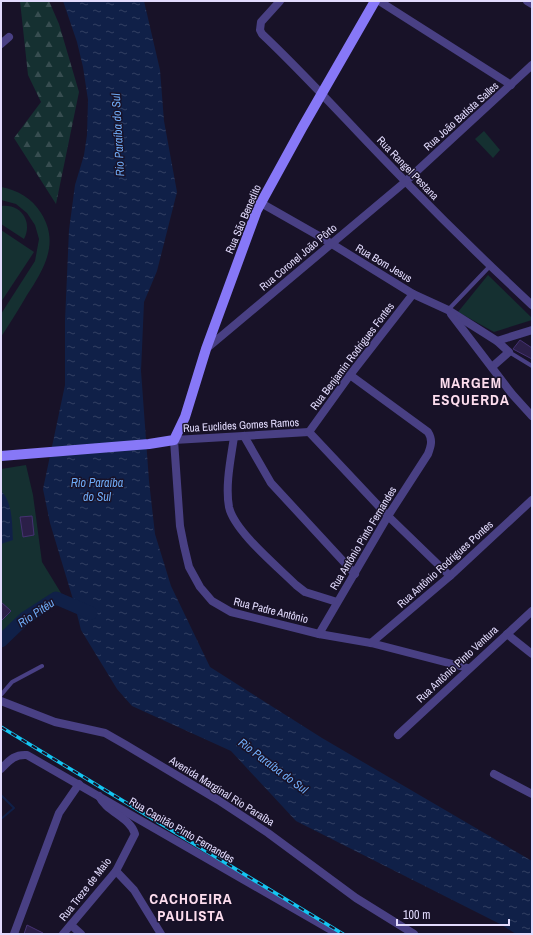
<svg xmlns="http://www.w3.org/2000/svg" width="533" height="935" font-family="'Archivo Narrow',sans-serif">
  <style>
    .forest { fill: url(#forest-firs) }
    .green { fill: #153031 }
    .water { fill: url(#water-ripples) }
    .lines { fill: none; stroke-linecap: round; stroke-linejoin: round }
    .stream { stroke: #102048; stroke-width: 2 }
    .river { stroke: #102048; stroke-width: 13 }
    .building { fill: #2b1f48; stroke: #453272 }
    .service { stroke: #494084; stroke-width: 4 }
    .minor { stroke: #494084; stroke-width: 8 }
    .secondary { stroke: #8778f7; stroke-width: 10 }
    .rail-casing { stroke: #13c5f1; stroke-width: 3.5 }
    .rail { stroke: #181228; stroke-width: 2; stroke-dasharray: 6; stroke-linecap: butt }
    .labels { text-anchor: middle; stroke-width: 3; stroke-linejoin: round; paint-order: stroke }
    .street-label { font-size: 11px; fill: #e2dbfd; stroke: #181228 }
    .water-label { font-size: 12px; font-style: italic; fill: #6fabf6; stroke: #181228 }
    .district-label { font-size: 15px; font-weight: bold; letter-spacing: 1px; fill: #fdddee; stroke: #181228 }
  </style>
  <defs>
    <pattern id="forest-firs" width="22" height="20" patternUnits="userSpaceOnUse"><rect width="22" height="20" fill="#153031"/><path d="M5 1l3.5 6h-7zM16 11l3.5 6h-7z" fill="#374d50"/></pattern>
    <pattern id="water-ripples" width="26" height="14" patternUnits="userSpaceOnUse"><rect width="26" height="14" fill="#102048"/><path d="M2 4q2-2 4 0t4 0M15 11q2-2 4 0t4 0" fill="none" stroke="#324063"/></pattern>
  </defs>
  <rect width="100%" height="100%" fill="#181228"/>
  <path class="forest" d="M 20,1 L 49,1 L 59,24 L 79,92 L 56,204 L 14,138 L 41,102 L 28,75 Z"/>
  <g class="green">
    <path d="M 484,131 L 500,150 L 493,158 L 475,139 Z"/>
    <path d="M 1,187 C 17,190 32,198 41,213 C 60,243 44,269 27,295 C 19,309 10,323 1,337 L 1,314 L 35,261 L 39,239 L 35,225 L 27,213 L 16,204 L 1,200 Z"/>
    <path d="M 1,206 C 21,203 33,222 24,239 L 1,224 Z"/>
    <path d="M 1,230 L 34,252 L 1,302 Z"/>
    <path d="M 488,275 L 532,318 L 532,320 L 494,332 L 458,312 Z"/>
    <path d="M 26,465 L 33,495 L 42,562 L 61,593 C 41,607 23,624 1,637 L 1,469 Z"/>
  </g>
  <g class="water">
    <path d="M 63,1 L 144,1 L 160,70 L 164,121 L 177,192 L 157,271 L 144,302 L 141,371 L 149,481 L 155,534 L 171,586 L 210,667 L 322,738 L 532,861 L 532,934 L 516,934 L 500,924 L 296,821 L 231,751 L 132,706 L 117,689 L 81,630 L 75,606 L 50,523 L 43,489 L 65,385 L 65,321 L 69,230 L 75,185 L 84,155 L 87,135 L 88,100 L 83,67 L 77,42 Z"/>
    <path d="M 1,491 C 13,502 12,525 13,540 L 1,544 Z"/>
  </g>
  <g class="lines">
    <path class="stream" d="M 1,795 L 14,808 L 1,819"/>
    <path class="river" d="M 1,641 L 25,618 L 56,598 L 91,613"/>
  </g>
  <g class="building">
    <path d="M 520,340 L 532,348 L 532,359 L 513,349 Z"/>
    <path d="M 32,516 L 34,535 L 23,537 L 20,517 Z"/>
    <path d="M 1,602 L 11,611 L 1,621 Z"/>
    <path d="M 27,925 L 43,933 L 43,934 L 24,934 Z"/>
  </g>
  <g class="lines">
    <g class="service">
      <path d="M 448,310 L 490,266"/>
      <path d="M 509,352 L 532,366"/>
      <path d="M 1,695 L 12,682 L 42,666"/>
    </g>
    <g class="minor">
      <path d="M 280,1 L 261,22 L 260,30 L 262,34 C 312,81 357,133 406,182 C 447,224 489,265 532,305"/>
      <path d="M 379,1 L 511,85"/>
      <path d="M 527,1 L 532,4"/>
      <path d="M 1,44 L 9,37"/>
      <path d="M 261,203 L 319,236 L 413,294 L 448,310 L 497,341 L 509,352 L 492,367"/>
      <path d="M 451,314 L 512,394 L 532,416"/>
      <path d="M 497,341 L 532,330"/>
      <path d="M 206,349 L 405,182 L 532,65"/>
      <path d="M 309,432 L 174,440 L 180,526 L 184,546 L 189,567 L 200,587 L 212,601 L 231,612 L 319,634 L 371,643 L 468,668"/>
      <path d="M 309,432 L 388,516 L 450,576"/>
      <path d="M 309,432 L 350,375 L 413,294"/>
      <path d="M 244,436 L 271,483 L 355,574"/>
      <path d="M 234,437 C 231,458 225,485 229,507 C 234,531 278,567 296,585 L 305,592 L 337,602"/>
      <path d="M 319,634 L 388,516 L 428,454 C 431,446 433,440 428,432 L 350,375"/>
      <path d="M 507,634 L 532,654"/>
      <path d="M 371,643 L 450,576 L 532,500"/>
      <path d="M 1,701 L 55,722 L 105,733 L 126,745 L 218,800 L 268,833 L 356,898 L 414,934"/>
      <path d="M 398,735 L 532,611"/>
      <path d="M 1,769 C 9,761 14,754 27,755 L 338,934"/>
      <path d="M 494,774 L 532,794"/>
      <path d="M 116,871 L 134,890 L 161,934"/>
      <path d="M 71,925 L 81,934"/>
      <path d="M 14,934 L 59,813 L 79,784"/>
      <path d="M 63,934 L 116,871 L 135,834 C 130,817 106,812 99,796"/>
    </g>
    <path class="secondary" d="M 1,456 L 149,444 L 174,440 L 185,417 L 206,349 L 257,210 L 302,128 L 375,1"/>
    <g class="rail-casing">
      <path id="rail" d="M 1,727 L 343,934"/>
    </g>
    <use href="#rail" class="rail"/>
  </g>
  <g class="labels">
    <g class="street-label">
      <text transform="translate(461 116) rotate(-42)" y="4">Rua João Batista Salles</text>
      <text transform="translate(408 168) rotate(46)" y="4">Rua Rangel Pestana</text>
      <text transform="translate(243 219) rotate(-67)" y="4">Rua São Benedito</text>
      <text transform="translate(298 257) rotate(-40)" y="4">Rua Coronel João Pôrto</text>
      <text transform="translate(384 263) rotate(31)" y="4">Rua Bom Jesus</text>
      <text transform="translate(352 356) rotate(-53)" y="4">Rua Benjamin Rodrigues Fontes</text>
      <text transform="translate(241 425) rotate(-3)" y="4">Rua Euclides Gomes Ramos</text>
      <text transform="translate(363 538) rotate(-59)" y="4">Rua Antônio Pinto Fernandes</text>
      <text transform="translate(445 564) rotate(-42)" y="4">Rua Antônio Rodrigues Pontes</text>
      <text transform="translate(271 610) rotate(14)" y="4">Rua Padre Antônio</text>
      <text transform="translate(457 664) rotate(-43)" y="4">Rua Antônio Pinto Ventura</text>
      <text transform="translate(222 791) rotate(32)" y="4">Avenida Marginal Rio Paraíba</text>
      <text transform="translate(182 830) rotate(30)" y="4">Rua Capitão Pinto Fernandes</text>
      <text transform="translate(85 889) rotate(-52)" y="4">Rua Treze de Maio</text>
    </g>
    <g class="water-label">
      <text transform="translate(118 135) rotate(-93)" y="4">Rio Paraíba do Sul</text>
      <text x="97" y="487">Rio Paraíba<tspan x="97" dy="14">do Sul</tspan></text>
      <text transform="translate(36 613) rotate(-34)" y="4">Rio Pitéu</text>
      <text transform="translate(273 766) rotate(37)" y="4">Rio Paraíba do Sul</text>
    </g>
    <g class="district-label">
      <text x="471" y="388">MARGEM<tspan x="471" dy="17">ESQUERDA</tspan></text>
      <text x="191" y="904">CACHOEIRA<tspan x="191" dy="17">PAULISTA</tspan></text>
    </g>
  </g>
  <rect width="533" height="935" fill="none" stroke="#e2dbfd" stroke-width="4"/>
  <path d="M397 919v6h112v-6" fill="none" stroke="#e2dbfd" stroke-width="2"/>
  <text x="403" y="919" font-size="12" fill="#e2dbfd" stroke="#181228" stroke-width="3" paint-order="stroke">100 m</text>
</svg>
